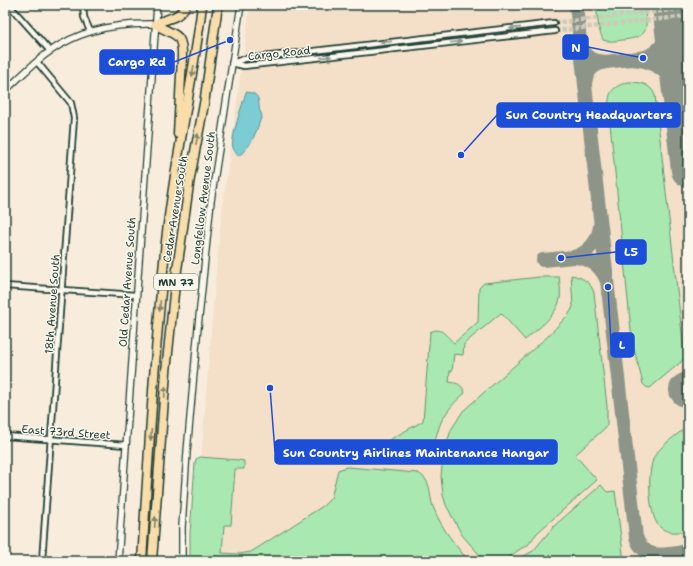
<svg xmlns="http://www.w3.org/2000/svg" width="693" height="566" font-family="'Shantell Sans',sans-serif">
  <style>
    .built { fill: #f4e0c8 }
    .green { fill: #a9e9b1; stroke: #649372 }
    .water { fill: #7bccd4; stroke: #569394 }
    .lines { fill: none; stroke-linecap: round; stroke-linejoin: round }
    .taxiway { stroke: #8c9588; stroke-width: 14 }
    .runway { stroke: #8c9588; stroke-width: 34 }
    .minor-tunnel { stroke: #cdcaba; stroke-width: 4.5; stroke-dasharray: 4.5 2; stroke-linecap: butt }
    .minor-casing { stroke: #1f3d34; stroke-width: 8 }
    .tertiary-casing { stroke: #1f3d34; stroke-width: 8 }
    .motorway-casing { stroke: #1f3d34; stroke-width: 11 }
    .minor { stroke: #fbf7ec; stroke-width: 4.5 }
    .tertiary { stroke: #fbf7ec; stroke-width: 5.5 }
    .motorway { stroke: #f9ddab; stroke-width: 8 }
    .oneway { fill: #8d9a90 }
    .oneway2 { fill: #81856a }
    .labels { text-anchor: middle; stroke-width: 3; stroke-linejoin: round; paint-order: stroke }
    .shield { fill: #fbf7ec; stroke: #61756b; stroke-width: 1 }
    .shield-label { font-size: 10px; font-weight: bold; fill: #1f3d34 }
    .street-label { font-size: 11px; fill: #1f3d34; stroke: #fbf7ec }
    .leader { fill: none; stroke: #1d4ed8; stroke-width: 1.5 }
    .callout-dot { fill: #1d4ed8; stroke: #fbf7ec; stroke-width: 1.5 }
    .callout { fill: #1d4ed8; stroke: #1d4ed8; stroke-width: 1.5 }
    .callout-label { font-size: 12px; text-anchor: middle; font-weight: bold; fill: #fff }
  </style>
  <rect width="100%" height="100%" fill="#f8eddc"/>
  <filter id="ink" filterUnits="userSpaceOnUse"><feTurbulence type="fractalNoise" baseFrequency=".025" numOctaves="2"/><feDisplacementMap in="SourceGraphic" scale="8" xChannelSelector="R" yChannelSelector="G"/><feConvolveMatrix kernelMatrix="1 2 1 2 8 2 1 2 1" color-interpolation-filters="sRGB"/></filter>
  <g filter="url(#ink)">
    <path class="built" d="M 250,5 L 688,5 L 688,561 L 201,561 L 201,460 L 215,281 L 222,210 Z"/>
    <g class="green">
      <path d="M 596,5 L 644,5 C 647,29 651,37 622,40 C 616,41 609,42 603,40 L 599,29 Z"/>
      <path d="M 628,82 C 639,82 650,83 655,95 L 684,351 L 684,358 L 681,362 L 650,388 L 646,387 L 643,384 L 634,349 L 631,330 L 609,113 C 608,94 609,88 628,82 Z"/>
      <path d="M 571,275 C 582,277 591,282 594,293 L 607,406 L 607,424 L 605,428 L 575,455 L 597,480 L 537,533 L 528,545 L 520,549 L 504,561 L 485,561 L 462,535 L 446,505 L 443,495 L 441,477 L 443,455 L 451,430 L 463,411 L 547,337 L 569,314 L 573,307 Z"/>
      <path d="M 540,277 L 559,277 C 560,284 561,292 560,299 C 556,317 537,329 525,340 L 501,313 L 464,344 L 463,355 L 454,354 L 452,371 L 450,371 L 449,382 C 457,383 462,384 465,393 C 455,401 447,411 441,422 C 435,437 433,454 422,465 L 341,460 L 341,456 L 359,457 L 423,421 L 430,332 C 442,326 446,336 454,343 L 478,322 L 479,288 L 484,283 Z"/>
      <path d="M 688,426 L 688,531 C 679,532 669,534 661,528 C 648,519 647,471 654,457 C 661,445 677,435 688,426 Z"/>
      <path d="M 200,457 L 239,460 L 244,461 L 244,469 L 235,469 L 231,525 L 224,525 L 222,553 L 239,554 L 251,552 L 323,506 L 331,498 L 338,470 L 347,467 L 418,473 C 433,481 428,495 434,509 C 442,529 455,545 469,561 L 190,561 L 190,534 L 195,463 L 196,459 Z"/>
      <path d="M 601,485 L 607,492 L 615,491 L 624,561 L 515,561 L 533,551 L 554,526 Z"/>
    </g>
    <path class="water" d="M 246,92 C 265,94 255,105 262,115 C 257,129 252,148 238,156 C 236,153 234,150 233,148 C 230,139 243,103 246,92 Z"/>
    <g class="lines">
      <g class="taxiway">
        <path d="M 576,5 L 636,537 C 644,562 668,554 688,551"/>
        <path d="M 581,46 C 584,58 594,61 606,62 C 593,64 586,72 585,84"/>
        <path d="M 643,58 C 665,51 669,34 670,13 C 673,29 674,36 688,46"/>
        <path d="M 629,59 C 650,59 670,70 677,91 C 679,100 680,110 682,119 C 681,100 677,84 688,68"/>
        <path d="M 606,62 L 688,52"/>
        <path d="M 600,226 C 598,242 589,252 574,257 C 589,258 600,265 606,279"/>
        <path d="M 543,260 L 574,257"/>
      </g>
      <g class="runway">
        <path d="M 669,5 L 688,170"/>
        <path d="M 686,390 L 688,389"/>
      </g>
      <g class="minor-tunnel">
        <path d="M 554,23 L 688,8"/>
        <path d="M 555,31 L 688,16"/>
      </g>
      <g class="minor-casing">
        <g id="minor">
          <path d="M 9,5 L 50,51"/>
          <path d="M 83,5 L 84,17 L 90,31"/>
          <path d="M 37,62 L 71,103 L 74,118 L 42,561"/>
          <path d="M 232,63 L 244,66 L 555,31"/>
          <path d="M 232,63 L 244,59 L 554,23"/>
          <path d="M 5,286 L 136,295"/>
          <path d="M 5,436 L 126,445"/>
        </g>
      </g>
      <g class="tertiary-casing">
        <g id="tertiary">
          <path d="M 5,91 C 19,78 33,63 49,52 C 79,30 118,23 155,24"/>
          <path d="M 118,561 L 157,5"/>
          <path d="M 182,561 L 182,527 L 187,452 L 198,327 L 211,201 L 241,5"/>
        </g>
      </g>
      <g class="motorway-casing">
        <g id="motorway">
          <path d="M 178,134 L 182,57 C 183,30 172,36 155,24 C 169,17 178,20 186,5"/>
          <path d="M 142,561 C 149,451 155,341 167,232 C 176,156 193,81 202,5"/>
          <path d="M 152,561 L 166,372 L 175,284 L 190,178 L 204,104 L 218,5"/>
        </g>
      </g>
      <use href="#minor" class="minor"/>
      <use href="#tertiary" class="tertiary"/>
      <use href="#motorway" class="motorway"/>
    </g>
    <defs><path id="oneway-solid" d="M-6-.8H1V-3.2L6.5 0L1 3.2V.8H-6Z"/></defs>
    <g class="oneway">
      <use href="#oneway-solid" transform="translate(515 28) rotate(174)"/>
      <use href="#oneway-solid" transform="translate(386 42) rotate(174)"/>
      <use href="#oneway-solid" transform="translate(456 42) rotate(-7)"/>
      <use href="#oneway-solid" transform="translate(326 57) rotate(-6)"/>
    </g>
    <g class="oneway2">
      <use href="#oneway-solid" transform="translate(193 71) rotate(99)"/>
      <use href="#oneway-solid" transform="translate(197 139) rotate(-79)"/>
      <use href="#oneway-solid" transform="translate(160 306) rotate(94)"/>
      <use href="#oneway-solid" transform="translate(165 392) rotate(-86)"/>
      <use href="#oneway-solid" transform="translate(151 435) rotate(94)"/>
      <use href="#oneway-solid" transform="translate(155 522) rotate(-86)"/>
    </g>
  </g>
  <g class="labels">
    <rect class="shield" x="154" y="274" width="44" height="16" rx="3"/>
    <g class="shield-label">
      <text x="176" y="286">MN 77</text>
    </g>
    <g class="street-label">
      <text transform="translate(279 53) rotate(-6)" y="4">Cargo Road</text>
      <text transform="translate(203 198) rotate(-83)" y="4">Longfellow Avenue South</text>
      <text transform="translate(175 209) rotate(-81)" y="4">Cedar Avenue South</text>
      <text transform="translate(127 282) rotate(-86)" y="4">Old Cedar Avenue South</text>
      <text transform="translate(52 304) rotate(-86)" y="4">18th Avenue South</text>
      <text transform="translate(66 432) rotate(4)" y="4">East 73rd Street</text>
    </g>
  </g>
  <path class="leader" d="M643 58L588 47M230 40L174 62M461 155L497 115M561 258L616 252M608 287L611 345M270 388L275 452"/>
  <g class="callout-dot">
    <circle cx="643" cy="58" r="4"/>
    <circle cx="230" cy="40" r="4"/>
    <circle cx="461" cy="155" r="4"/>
    <circle cx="561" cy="258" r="4"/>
    <circle cx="608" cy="287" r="4"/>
    <circle cx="270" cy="388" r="4"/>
  </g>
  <g class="callout">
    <rect x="563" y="35" width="25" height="24" rx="4"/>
    <rect x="100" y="50" width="74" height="24" rx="4"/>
    <rect x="497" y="103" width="183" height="24" rx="4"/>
    <rect x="616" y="240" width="30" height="24" rx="4"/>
    <rect x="611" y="333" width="23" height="24" rx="4"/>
    <rect x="275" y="440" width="282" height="24" rx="4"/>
  </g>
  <g class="callout-label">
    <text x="576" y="52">N</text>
    <text x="137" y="66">Cargo Rd</text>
    <text x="589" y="119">Sun Country Headquarters</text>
    <text x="631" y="256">L5</text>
    <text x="622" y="349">L</text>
    <text x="416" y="457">Sun Country Airlines Maintenance Hangar</text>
  </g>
  <rect width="693" height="566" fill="none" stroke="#fbf7ec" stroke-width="20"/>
  <rect x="10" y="10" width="673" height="546" fill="none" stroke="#1f3d34" stroke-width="1.5" filter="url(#ink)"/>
</svg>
